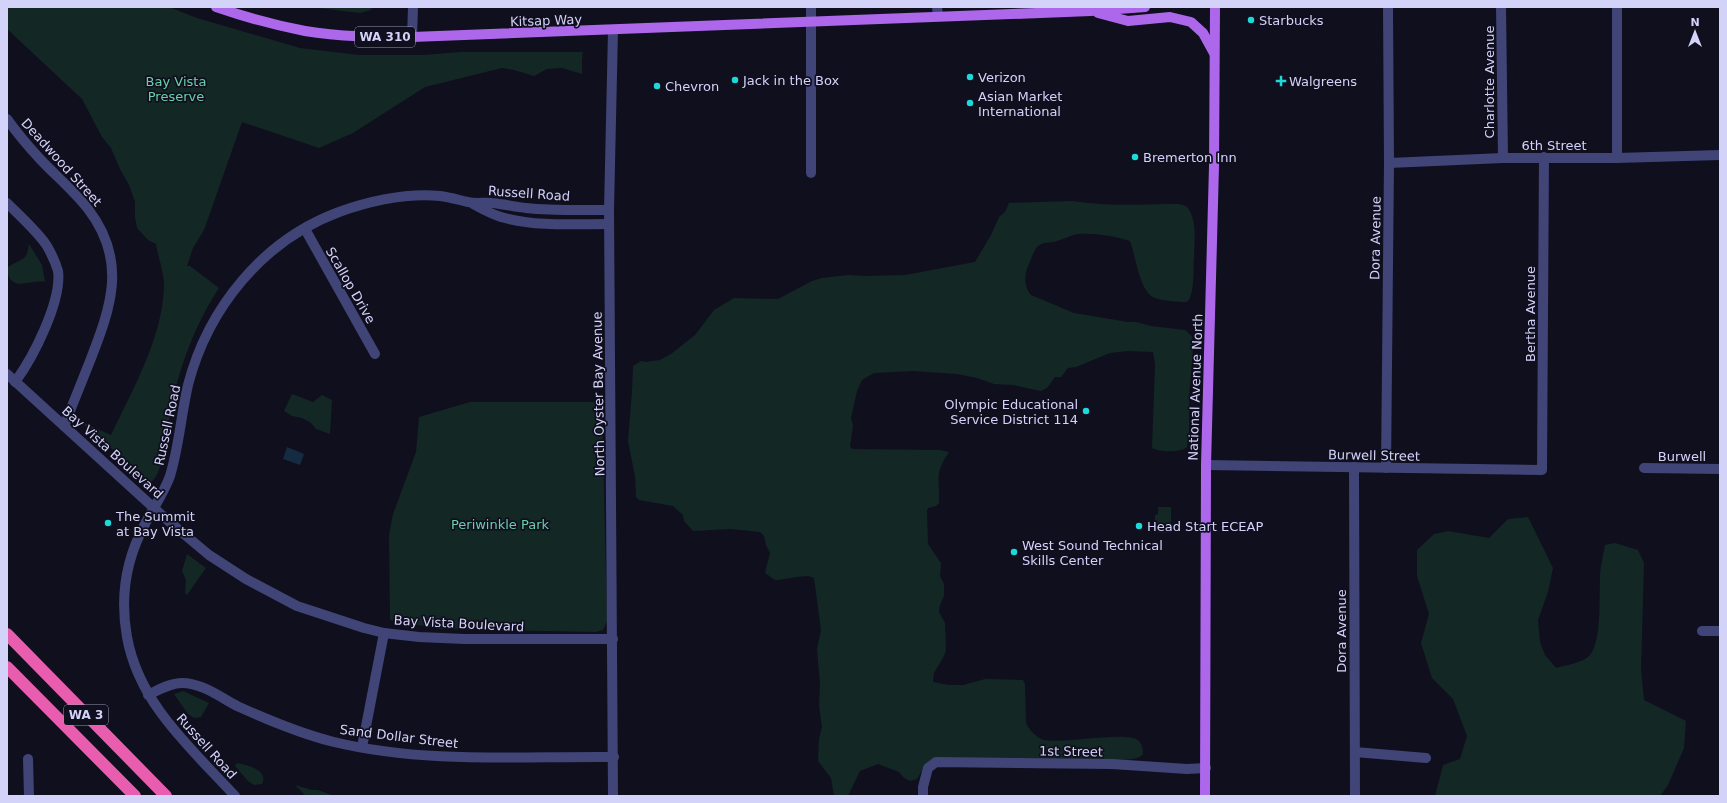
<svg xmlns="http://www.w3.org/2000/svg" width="1727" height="803" font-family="'DejaVu Sans',sans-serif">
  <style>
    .green { fill: #132725 }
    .water { fill: #152b42 }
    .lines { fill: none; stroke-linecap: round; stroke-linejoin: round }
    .minor { stroke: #404477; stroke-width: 10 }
    .major { stroke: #ac67eb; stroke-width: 10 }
    .highway { stroke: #e95daf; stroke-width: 12 }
    .poi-dot { fill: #1ddada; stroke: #100f1e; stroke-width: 1.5 }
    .labels { text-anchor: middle; stroke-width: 3.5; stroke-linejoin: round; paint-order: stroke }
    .shield { fill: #100f1e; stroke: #9898b7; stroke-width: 1 }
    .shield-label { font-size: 12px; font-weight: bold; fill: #d3d2f9 }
    .street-label { font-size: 13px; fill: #d3d2f9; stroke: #100f1e }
    .poi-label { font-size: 13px; fill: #d3d2f9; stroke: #100f1e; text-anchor: start }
    .park-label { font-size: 13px; fill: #68cfab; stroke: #100f1e }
  </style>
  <rect width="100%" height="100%" fill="#100f1e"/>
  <g class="green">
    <path d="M 7,7 L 169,7 L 197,18 L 300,48 L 359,55 L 423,55 L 461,52 L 583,52 L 582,56 L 584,56 L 582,57 L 582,74 L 562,68 L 547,69 L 534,76 L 514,70 L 502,68 L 425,87 L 353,133 L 319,148 L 242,122 L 204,230 L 193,248 L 187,266 L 190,266 L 219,288 C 193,328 176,375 169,422 C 167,434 162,479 150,482 L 80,421 L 111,435 C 133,389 164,335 164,283 C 163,270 158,256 156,244 L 148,240 L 137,228 L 135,217 L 135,202 L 129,185 L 120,169 L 111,148 L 102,137 L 82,99 L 7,29 Z"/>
    <path d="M 310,7 L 372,7 L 371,10 L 360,13 Z"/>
    <path d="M 1072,201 C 1104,206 1135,205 1166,204 C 1173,204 1183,203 1187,207 C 1198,220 1194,243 1194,258 C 1193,269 1195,295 1187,302 C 1177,302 1164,301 1155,298 C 1139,292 1136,256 1130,241 C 1115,236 1094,233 1078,234 C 1070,235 1062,240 1054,242 C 1048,243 1042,242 1037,247 C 1033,252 1031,260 1028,266 C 1024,276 1024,287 1031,295 L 1074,313 L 1128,322 L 1136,322 L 1151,326 L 1185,330 L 1192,336 L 1193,349 L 1189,397 L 1189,431 L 1187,447 C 1181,453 1160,452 1152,448 L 1155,364 L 1153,352 L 1128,351 L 1110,353 L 1076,367 L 1068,368 L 1061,377 L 1055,377 L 1047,388 L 1041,391 L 1013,385 L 994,384 L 977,378 L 957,374 L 913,371 L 874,373 L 862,380 L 857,391 L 851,418 L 853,426 L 850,446 L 851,448 L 853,449 L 940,450 L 949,452 C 934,474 940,479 939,503 L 936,506 L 928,508 L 927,511 L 928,544 L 941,563 L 940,576 L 944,584 L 944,596 L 940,605 L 939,612 L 945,623 L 946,650 L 944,656 L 934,673 L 933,682 L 949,685 L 963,685 L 985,679 L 1023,680 L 1025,684 L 1026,723 C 1029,730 1037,738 1044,740 C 1064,744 1125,731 1138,740 C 1142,744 1143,749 1143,754 C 1137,763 1104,759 1093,759 C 1037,759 980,764 924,767 L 917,779 L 910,781 L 904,778 L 899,772 L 878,764 L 860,771 L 848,796 L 834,796 L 831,778 L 818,761 L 819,739 L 822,727 L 819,706 L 820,684 L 817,649 L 821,630 L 814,578 C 807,573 785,580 775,580 L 765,573 L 770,553 L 766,545 L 764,536 L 760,532 L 731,529 L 693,531 L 684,521 L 683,515 L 673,506 L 639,500 L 636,497 L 635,477 L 628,441 L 632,391 L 633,366 L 641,361 L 646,362 L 660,360 L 671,354 L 695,335 L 714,310 L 734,298 L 778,299 L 812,281 L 822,278 L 848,275 L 866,276 L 905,275 L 975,262 L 991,235 L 999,217 L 1005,212 L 1009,203 Z"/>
    <path d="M 29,244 L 42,265 L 45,282 C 30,279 9,294 7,268 C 13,262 23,262 27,254 C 28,251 28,247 29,244 Z"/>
    <path d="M 292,394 L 313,402 L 322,395 L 332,400 L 330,434 L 316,429 L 311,423 L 302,418 L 292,416 L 284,411 Z"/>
    <path d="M 470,402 L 602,402 L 607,621 L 603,630 L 596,632 L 441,629 L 390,620 L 389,535 L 393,514 L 416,452 L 419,417 Z"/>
    <path d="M 1158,507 L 1171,507 L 1171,533 L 1155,532 L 1155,515 L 1158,514 Z"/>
    <path d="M 1528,517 L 1553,568 L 1548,592 L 1538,620 L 1540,642 L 1545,655 L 1556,668 C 1566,665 1583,663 1590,655 C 1602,641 1599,597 1600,579 C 1600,568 1603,556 1605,545 L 1615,543 L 1638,550 L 1644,563 L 1641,669 L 1644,700 L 1686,721 L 1684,748 L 1668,785 L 1660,796 L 1435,796 L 1443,765 L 1460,759 L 1467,736 L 1453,699 L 1432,678 L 1421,643 L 1429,614 L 1417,576 L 1417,550 L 1434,534 L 1448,531 L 1489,538 L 1508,519 Z"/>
    <path d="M 187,554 L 206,568 L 187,595 L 185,593 L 186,580 L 182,571 Z"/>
    <path d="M 183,691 L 209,703 L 201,717 L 194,718 L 188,714 L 174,694 Z"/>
    <path d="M 237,763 C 247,765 269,770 262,784 L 254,785 L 248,781 L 235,766 Z"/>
    <path d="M 295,785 L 312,790 L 318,790 L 334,796 L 306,796 Z"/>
  </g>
  <path class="water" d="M 287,447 L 304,454 L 300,465 L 283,459 Z"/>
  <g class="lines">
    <g class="minor">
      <path d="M 937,7 L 938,16"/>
      <path d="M 1501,7 L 1503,158"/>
      <path d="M 1617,7 L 1617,158"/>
      <path d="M 613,30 L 609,210 L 613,796"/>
      <path d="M 412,37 L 413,7"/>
      <path d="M 7,119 C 17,133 28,146 40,159 C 56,176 74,191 88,209 C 128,261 111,307 90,361 C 81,383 73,404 64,426"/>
      <path d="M 1389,163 L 1503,158 L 1617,158 L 1720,155"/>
      <path d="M 811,173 L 811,7"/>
      <path d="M 7,203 C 18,214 39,233 47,246 C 51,253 56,264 58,271 C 62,301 33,358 15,382"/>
      <path d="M 473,204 C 482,209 491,214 501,217 C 536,227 574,224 609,224"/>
      <path d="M 305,229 L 375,354"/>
      <path d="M 7,374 L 166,519 L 209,555 L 246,579 L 297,606 L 364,628 L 384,633 L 419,637 L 464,639 L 613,639"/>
      <path d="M 1206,465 L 1542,470 L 1544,157"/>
      <path d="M 1354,467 L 1355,796"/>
      <path d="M 1386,468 L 1389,163 L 1388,7"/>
      <path d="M 1644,468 L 1720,469"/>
      <path d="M 1702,631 L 1720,631"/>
      <path d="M 148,695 C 158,690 170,683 182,683 C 202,683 220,697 237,706 C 268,720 301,734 334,742 C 425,764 521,756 614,757"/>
      <path d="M 362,747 L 384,633"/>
      <path d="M 1355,752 L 1426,758"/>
      <path d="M 28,759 L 29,796"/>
      <path d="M 235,796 C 191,748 139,704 127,637 C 120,598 126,559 145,524 C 153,508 164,493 170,476 C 179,447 181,415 188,385 C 208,308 263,240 339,212 C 370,201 406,193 440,196 C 449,197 459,200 468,202 C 476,204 484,202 492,203 C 504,204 515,207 526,208 C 553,211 582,210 609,210"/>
      <path d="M 923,796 L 923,787 L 928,768 L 936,762 L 1112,764 L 1187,769 L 1206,768"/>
    </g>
    <g class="major">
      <path d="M 216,7 C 245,17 274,25 305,31 C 340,37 376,37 412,37 L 1091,11 L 1145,7"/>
      <path d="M 1098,13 L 1128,21 L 1170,17 L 1191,22 L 1203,33 L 1214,53"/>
      <path d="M 1205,796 L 1206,465 L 1214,166 L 1215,7"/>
    </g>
    <g class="highway">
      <path d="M 7,634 L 166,796"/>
      <path d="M 7,667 L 135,796"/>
    </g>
  </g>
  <g class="poi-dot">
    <circle cx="1251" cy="20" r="4"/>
    <circle cx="970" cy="77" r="4"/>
    <circle cx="735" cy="80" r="4"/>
    <path d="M1279 75h4v4h4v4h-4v4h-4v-4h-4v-4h4z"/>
    <circle cx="657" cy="86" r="4"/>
    <circle cx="970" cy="103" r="4"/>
    <circle cx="1135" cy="157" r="4"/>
    <circle cx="1086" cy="411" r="4"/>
    <circle cx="108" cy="523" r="4"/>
    <circle cx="1139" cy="526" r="4"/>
    <circle cx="1014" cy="552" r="4"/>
  </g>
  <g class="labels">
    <g class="shield">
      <rect x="355" y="27" width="60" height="20" rx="3"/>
      <rect x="64" y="705" width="44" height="20" rx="3"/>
    </g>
    <g class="shield-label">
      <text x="385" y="41">WA 310</text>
      <text x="86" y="719">WA 3</text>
    </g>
    <g class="street-label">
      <text transform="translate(546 20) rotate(-2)" y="5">Kitsap Way</text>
      <text transform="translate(1489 82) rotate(-90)" y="5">Charlotte Avenue</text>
      <text x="1554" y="150">6th Street</text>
      <text transform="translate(62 162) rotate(48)" y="5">Deadwood Street</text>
      <text transform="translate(529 193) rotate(4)" y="5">Russell Road</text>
      <text transform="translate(1375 238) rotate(-89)" y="5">Dora Avenue</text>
      <text transform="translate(351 285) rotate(60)" y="5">Scallop Drive</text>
      <text transform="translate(1530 314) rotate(-90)" y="5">Bertha Avenue</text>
      <text transform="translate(1195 387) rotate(-88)" y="5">National Avenue North</text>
      <text transform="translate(598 394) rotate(-91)" y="5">North Oyster Bay Avenue</text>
      <text transform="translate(167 425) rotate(-78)" y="5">Russell Road</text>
      <text transform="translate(113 452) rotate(42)" y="5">Bay Vista Boulevard</text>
      <text transform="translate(1374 455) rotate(1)" y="5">Burwell Street</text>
      <text x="1682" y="461">Burwell</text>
      <text transform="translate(459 623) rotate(3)" y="5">Bay Vista Boulevard</text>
      <text transform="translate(1341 631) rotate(-90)" y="5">Dora Avenue</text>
      <text transform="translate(399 736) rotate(7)" y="5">Sand Dollar Street</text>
      <text transform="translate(207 746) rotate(48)" y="5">Russell Road</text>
      <text transform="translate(1071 751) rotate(1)" y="5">1st Street</text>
    </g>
    <g class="poi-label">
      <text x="1259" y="25">Starbucks</text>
      <text x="978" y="82">Verizon</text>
      <text x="743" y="85">Jack in the Box</text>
      <text x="1289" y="86">Walgreens</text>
      <text x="665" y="91">Chevron</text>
      <text x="978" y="101">Asian Market<tspan x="978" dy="15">International</tspan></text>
      <text x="1143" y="162">Bremerton Inn</text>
      <text x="1078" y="409" text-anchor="end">Olympic Educational<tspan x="1078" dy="15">Service District 114</tspan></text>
      <text x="116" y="521">The Summit<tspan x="116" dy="15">at Bay Vista</tspan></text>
      <text x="1147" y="531">Head Start ECEAP</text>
      <text x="1022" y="550">West Sound Technical<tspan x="1022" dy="15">Skills Center</tspan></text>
    </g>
    <g class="park-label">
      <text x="176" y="86">Bay Vista<tspan x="176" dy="15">Preserve</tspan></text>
      <text x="500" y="529">Periwinkle Park</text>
    </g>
  </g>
  <rect width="1727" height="803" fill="none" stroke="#d3d2f9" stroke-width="16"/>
  <g transform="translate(1695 32)" stroke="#100f1e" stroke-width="3" paint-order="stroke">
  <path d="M0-3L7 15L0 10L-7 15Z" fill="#d3d2f9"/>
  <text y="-6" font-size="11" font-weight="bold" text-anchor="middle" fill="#d3d2f9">N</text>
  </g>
</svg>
